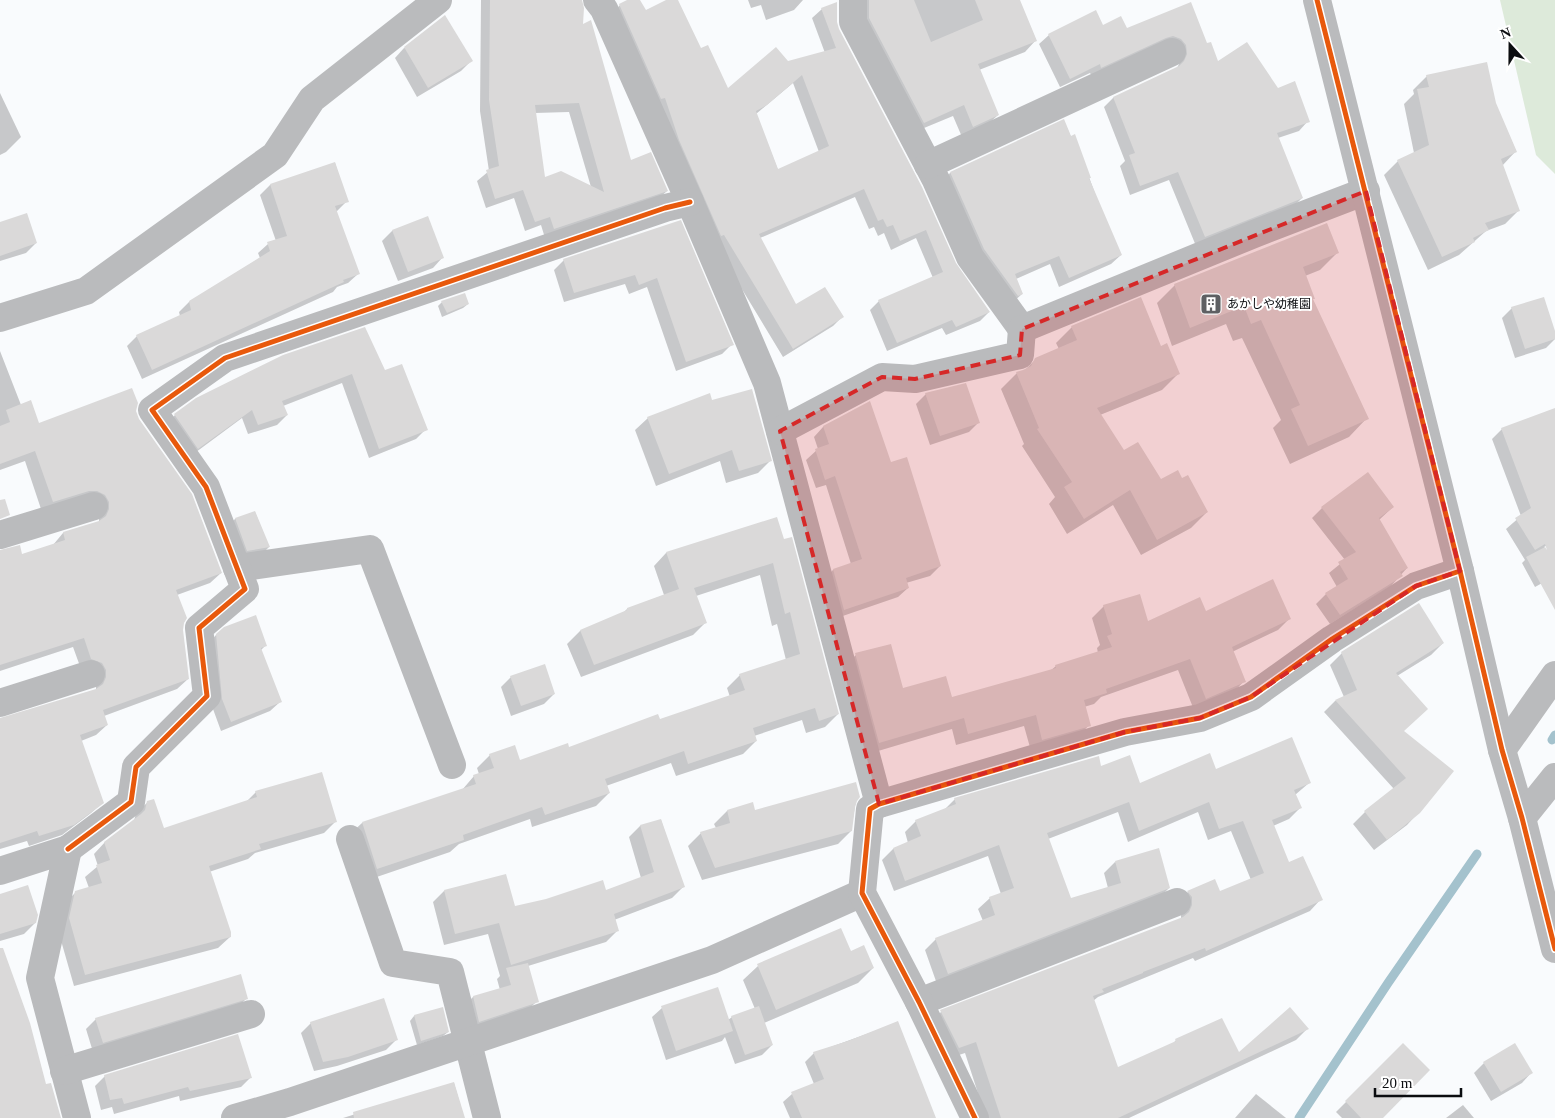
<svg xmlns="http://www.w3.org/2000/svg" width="1555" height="1118" font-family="'Times New Roman','Noto Sans JP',serif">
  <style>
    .green { fill: #ddeada }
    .shadow { fill: #0003; fill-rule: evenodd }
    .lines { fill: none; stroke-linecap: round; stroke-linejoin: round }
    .stream { stroke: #a4c2cd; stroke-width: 9 }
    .building { fill: #dad9d9; fill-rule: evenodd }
    .minor { stroke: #babbbd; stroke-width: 28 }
    .cycleway-casing { stroke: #fff; stroke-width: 8 }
    .cycleway { stroke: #e8590c; stroke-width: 5 }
    .marked { fill: #d62828; fill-opacity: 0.2; stroke: #d62828; stroke-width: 4; stroke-dasharray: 10 6; stroke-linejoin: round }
    .labels { text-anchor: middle; stroke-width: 4; stroke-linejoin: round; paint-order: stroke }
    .poi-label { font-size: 12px; fill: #0b0d10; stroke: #fff; text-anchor: start }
  </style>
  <rect width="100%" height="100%" fill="#f9fbfd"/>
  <path class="green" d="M 1500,0 L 1555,0 L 1555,174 L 1536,155 Z"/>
  <g class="shadow">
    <path d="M 481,0 L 580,0 L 582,26 L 630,162 L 667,191 L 657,200 L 545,238 L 541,225 L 525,231 L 514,198 L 486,208 L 477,181 L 489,171 L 480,111 ZM 569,112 L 591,187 L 544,178 L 535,113 Z"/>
    <path d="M 630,0 L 639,0 L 645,11 L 669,0 L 677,0 L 700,50 L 727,90 L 787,63 L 825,53 L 812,18 L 822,9 L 836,22 L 838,30 L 955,264 L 989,312 L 980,321 L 946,335 L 942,328 L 887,351 L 870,310 L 879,301 L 933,278 L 916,238 L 891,250 L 884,233 L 878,236 L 874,227 L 869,229 L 855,197 L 760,238 L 796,306 L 842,317 L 833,326 L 783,357 L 714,243 L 611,15 L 620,5 ZM 793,83 L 819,152 L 778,170 L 756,114 Z"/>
    <path d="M 748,0 L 803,0 L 794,10 L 766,20 L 761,5 L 751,8 Z"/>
    <path d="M 860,0 L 1019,0 L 1036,40 L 1025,52 L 979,70 L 998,115 L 986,126 L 962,137 L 953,116 L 912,133 L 858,30 Z"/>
    <path d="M 1190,4 L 1206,45 L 1218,63 L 1277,89 L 1308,121 L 1299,131 L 1278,138 L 1302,198 L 1292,208 L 1196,246 L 1169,180 L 1130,195 L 1120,166 L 1125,161 L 1104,107 L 1113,98 L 1177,68 L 1179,64 L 1177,55 L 1092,76 L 1090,73 L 1060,87 L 1039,44 L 1049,35 L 1102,26 L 1126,30 Z"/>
    <path d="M 404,48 L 471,61 L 461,71 L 417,97 L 395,58 Z"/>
    <path d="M 1427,76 L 1495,103 L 1516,151 L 1502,166 L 1518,211 L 1505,224 L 1486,231 L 1459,255 L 1428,270 L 1384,175 L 1398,161 L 1414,153 L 1404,104 L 1414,94 L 1413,90 Z"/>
    <path d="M 0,93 L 21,137 L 6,152 L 0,155 Z"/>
    <path d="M 1064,121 L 1071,137 L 1074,136 L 1097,199 L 1121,255 L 1111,264 L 1059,287 L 1050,264 L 1016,279 L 1022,294 L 1012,303 L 941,183 L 950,173 Z"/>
    <path d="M 335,163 L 347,201 L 336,212 L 358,274 L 348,283 L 337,287 L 333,292 L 142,379 L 127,346 L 137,336 L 180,316 L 179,312 L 189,302 L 260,258 L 258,253 L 268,244 L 276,241 L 260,195 L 270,185 Z"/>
    <path d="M 427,218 L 442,258 L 433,268 L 398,281 L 382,241 L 392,231 Z"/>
    <path d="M 680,222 L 732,344 L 722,354 L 676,371 L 647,287 L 629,294 L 625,284 L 564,302 L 554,270 L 564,260 Z"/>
    <path d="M 0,223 L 36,243 L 26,253 L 0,261 Z"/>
    <path d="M 1338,252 L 1320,270 L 1305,276 L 1312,300 L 1367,418 L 1349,437 L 1290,464 L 1273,428 L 1281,420 L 1242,338 L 1233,341 L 1226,324 L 1172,346 L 1157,303 L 1175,285 Z"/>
    <path d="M 442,302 L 468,304 L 463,308 L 442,317 L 438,306 Z"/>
    <path d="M 1512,308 L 1555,335 L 1555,339 L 1546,348 L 1515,358 L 1502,318 Z"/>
    <path d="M 1072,327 L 1161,347 L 1178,374 L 1162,390 L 1100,415 L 1124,452 L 1161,481 L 1207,512 L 1191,528 L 1141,555 L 1113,505 L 1067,534 L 1049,504 L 1055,497 L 1022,446 L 1024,444 L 1001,389 L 1017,373 L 1023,372 L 1036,359 L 1059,349 L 1056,343 Z"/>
    <path d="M 0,351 L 21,405 L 38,424 L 135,411 L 138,419 L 221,573 L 210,583 L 177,595 L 183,622 L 182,630 L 188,679 L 177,689 L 104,716 L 107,725 L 96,735 L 81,741 L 102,803 L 91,813 L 62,835 L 29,846 L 27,841 L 0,849 L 0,719 L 96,690 L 96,681 L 81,669 L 73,647 L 0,671 L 0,551 L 21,555 L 53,545 L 63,533 L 99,522 L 99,513 L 42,512 L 25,461 L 0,470 Z"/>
    <path d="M 283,356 L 385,372 L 426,429 L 416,439 L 369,458 L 342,383 L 283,406 L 287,415 L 277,425 L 248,434 L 242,418 L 188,458 L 165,425 L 175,415 Z"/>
    <path d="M 926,394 L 979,422 L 969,432 L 930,445 L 916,404 Z"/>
    <path d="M 711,402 L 770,461 L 758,473 L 726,483 L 720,461 L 656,486 L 635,430 L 648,418 Z"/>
    <path d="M 869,403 L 890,464 L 940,566 L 930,576 L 906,583 L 908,588 L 898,597 L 834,619 L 824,579 L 833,570 L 851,564 L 826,485 L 816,488 L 806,460 L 818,449 L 814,437 L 823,427 Z"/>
    <path d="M 1555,410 L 1555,541 L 1544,547 L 1555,567 L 1555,576 L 1535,587 L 1522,563 L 1525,560 L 1506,529 L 1521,516 L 1492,439 L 1502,429 Z"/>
    <path d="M 1393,507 L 1379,520 L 1407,568 L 1391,586 L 1330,624 L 1316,604 L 1326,594 L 1337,587 L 1329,573 L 1345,560 L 1312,518 L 1322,508 Z"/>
    <path d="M 255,512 L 269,547 L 259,557 L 237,560 L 225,529 L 235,519 Z"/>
    <path d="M 776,518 L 838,714 L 825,727 L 806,733 L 802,720 L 754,736 L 756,741 L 743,754 L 676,776 L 671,763 L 606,786 L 609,793 L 596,806 L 532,827 L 530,819 L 459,844 L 450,852 L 365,881 L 349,835 L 362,823 L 462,790 L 474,776 L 479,774 L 477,768 L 490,755 L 520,761 L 568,749 L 659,720 L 730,697 L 727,688 L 740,675 L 786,660 L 777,624 L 772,626 L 760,575 L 696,596 L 706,622 L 693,635 L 581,677 L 567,644 L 580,631 L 623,613 L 627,609 L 664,595 L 654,566 L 666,553 Z"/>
    <path d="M 1104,606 L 1147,623 L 1206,613 L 1290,618 L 1278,630 L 1232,652 L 1244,681 L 1233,693 L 1194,710 L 1178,670 L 1101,697 L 1094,704 L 1084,707 L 1089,725 L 1078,737 L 1031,751 L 1024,726 L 956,745 L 952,729 L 868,754 L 844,666 L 856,655 L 902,690 L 951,698 L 1050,671 L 1056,666 L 1098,653 L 1097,648 L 1100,645 L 1092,618 Z"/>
    <path d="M 216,635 L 266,645 L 260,651 L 280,702 L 270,711 L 221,731 L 213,709 L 206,646 Z"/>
    <path d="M 1443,643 L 1431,655 L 1397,676 L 1403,731 L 1419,812 L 1407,825 L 1374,850 L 1353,824 L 1365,812 L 1394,789 L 1324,712 L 1335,701 L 1344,697 L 1330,665 L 1342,653 Z"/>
    <path d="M 511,677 L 554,694 L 544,704 L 511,716 L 501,687 Z"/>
    <path d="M 1100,767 L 1139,784 L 1216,770 L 1309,783 L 1295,795 L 1300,808 L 1289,819 L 1273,826 L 1288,864 L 1321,899 L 1310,911 L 1195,961 L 1193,958 L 1098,997 L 1093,1001 L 1117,1069 L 1172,1045 L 1176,1040 L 1238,1054 L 1307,1029 L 1296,1040 L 1129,1118 L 986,1118 L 965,1053 L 947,1059 L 930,1023 L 941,1012 L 1181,919 L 1181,908 L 1177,903 L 1188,892 L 1220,893 L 1251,880 L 1231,831 L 1208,840 L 1198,812 L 1128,842 L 1118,812 L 1048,839 L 1070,900 L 1108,888 L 1104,873 L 1115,862 L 1169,888 L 1158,899 L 937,984 L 925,950 L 936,939 L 983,921 L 978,909 L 990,898 L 1001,894 L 988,856 L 894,891 L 882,860 L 893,849 L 908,843 L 905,832 L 916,821 L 944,810 L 955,799 Z"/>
    <path d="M 256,792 L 335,822 L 324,833 L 255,853 L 248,859 L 209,872 L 230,937 L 218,948 L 74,986 L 58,930 L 64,904 L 76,892 L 89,888 L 85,877 L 98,866 L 94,854 L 105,842 L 134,821 L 136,813 L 148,802 L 163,830 L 246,802 Z"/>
    <path d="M 856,800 L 851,831 L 838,844 L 702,880 L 688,846 L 701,833 L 716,828 L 714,824 L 727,811 L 755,811 Z"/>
    <path d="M 661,820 L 683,887 L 672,898 L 614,920 L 618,930 L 606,942 L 528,966 L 537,1001 L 527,1011 L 469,1031 L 463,1007 L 473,997 L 500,990 L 497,979 L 500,976 L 488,934 L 444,945 L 433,902 L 444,891 L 514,907 L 605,891 L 641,878 L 629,837 L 640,826 Z"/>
    <path d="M 0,895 L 35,923 L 24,934 L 0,941 Z"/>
    <path d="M 840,930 L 850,953 L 873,968 L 858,983 L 764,1023 L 772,1045 L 762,1055 L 735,1064 L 725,1037 L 722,1041 L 666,1060 L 652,1017 L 662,1008 L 728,1020 L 732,1017 L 755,1009 L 743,980 L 758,966 Z"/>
    <path d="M 246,999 L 236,1009 L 93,1052 L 86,1029 L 96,1019 Z"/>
    <path d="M 442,1008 L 448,1032 L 443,1036 L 417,1045 L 410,1021 L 414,1016 Z"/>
    <path d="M 311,1023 L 396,1040 L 386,1050 L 337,1066 L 314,1071 L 301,1033 Z"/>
    <path d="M 897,1023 L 934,1118 L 790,1118 L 783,1102 L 792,1094 L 814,1084 L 805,1062 L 814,1053 Z"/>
    <path d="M 1403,1045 L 1381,1118 L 1342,1118 L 1336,1112 Z"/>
    <path d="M 1484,1063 L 1531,1073 L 1522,1083 L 1491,1101 L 1474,1073 Z"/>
    <path d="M 105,1076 L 251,1077 L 241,1087 L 180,1101 L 179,1096 L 114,1114 L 112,1107 L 101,1110 L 95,1086 Z"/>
    <path d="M 454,1083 L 464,1118 L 343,1118 Z"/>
    <path d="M 1256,1094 L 1286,1118 L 1235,1118 Z"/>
    <path d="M 1463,1105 L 1474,1118 L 1446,1118 Z"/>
  </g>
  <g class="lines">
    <g class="stream">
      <path d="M 1552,740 L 1555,735"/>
      <path d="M 1299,1118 L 1388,983 L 1477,854"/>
    </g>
  </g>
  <g class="building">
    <path d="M 490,0 L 582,0 L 584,8 L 583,24 L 591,20 L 631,160 L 651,152 L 668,191 L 554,229 L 550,217 L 535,222 L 523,190 L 495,199 L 486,170 L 499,166 L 489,100 ZM 579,103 L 604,192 L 561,171 L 545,177 L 535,105 Z"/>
    <path d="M 627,0 L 640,0 L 646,10 L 666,0 L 678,0 L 701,48 L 708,45 L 728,88 L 776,47 L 788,61 L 836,48 L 821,8 L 837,2 L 837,22 L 839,29 L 922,187 L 956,263 L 990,312 L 956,327 L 952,320 L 897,343 L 878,300 L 943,272 L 926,230 L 900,241 L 893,225 L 887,227 L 883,219 L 878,221 L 864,189 L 759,234 L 796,304 L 825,287 L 844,317 L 793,349 L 724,235 L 721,236 L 679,140 L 665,98 L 661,99 L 619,4 ZM 802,75 L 829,146 L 778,169 L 756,111 L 767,105 Z"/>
    <path d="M 869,0 L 914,0 L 931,42 L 983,20 L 975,0 L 1020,0 L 1037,41 L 978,64 L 999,115 L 973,127 L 964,105 L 924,123 L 869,18 Z"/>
    <path d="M 1191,2 L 1207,43 L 1211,42 L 1218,61 L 1247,42 L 1278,88 L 1295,81 L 1310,122 L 1277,133 L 1303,198 L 1205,237 L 1178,172 L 1140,186 L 1129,155 L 1135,153 L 1113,97 L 1179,66 L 1184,61 L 1187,54 L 1186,45 L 1181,39 L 1173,36 L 1166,38 L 1101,68 L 1100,64 L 1070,79 L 1048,34 L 1096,10 L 1103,25 L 1121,16 L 1127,28 Z"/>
    <path d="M 445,15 L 473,61 L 428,88 L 404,47 Z"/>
    <path d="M 1487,62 L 1496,103 L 1517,152 L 1501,159 L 1520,211 L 1485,223 L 1489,230 L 1473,238 L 1475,242 L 1442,257 L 1397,160 L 1429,145 L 1417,89 L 1429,87 L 1426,75 Z"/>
    <path d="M 1064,119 L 1071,136 L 1075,134 L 1091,178 L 1089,178 L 1122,255 L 1069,278 L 1059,256 L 1015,274 L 1023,294 L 1018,296 L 984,249 L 950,172 Z"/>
    <path d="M 335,162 L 349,202 L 335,206 L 360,274 L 343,280 L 344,282 L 152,370 L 136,335 L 191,310 L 189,301 L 270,251 L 267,242 L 287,236 L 270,184 Z"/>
    <path d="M 27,213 L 37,243 L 0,256 L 0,222 Z"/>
    <path d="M 428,216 L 444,258 L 408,272 L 392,230 Z"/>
    <path d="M 681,220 L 734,345 L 686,362 L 657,278 L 639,285 L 635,275 L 574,293 L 563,259 Z"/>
    <path d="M 1327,223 L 1339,253 L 1303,267 L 1315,299 L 1313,299 L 1369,419 L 1308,446 L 1291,409 L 1300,405 L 1261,320 L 1251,324 L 1244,306 L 1190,328 L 1174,284 Z"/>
    <path d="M 465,293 L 469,304 L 447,313 L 441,301 Z"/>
    <path d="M 1141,297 L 1161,346 L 1167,343 L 1180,374 L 1097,408 L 1124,450 L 1138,442 L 1161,479 L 1178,470 L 1182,478 L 1188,475 L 1208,512 L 1157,540 L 1130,490 L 1084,519 L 1064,487 L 1072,482 L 1037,429 L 1039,428 L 1016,372 L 1023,370 L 1031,366 L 1035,358 L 1077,340 L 1071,326 Z"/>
    <path d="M 1544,297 L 1555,331 L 1555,339 L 1525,349 L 1511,307 Z"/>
    <path d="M 365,327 L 385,370 L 402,364 L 428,430 L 379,449 L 352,374 L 282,401 L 288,415 L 258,425 L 252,410 L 198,449 L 174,414 L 196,398 L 283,355 Z"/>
    <path d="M 966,383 L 980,423 L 940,436 L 925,393 Z"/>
    <path d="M 132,388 L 138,403 L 136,411 L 139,419 L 192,494 L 222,573 L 176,590 L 187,618 L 184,623 L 183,630 L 189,679 L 103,710 L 108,725 L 80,735 L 104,803 L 74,825 L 39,836 L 37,831 L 0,843 L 0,718 L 96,689 L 103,684 L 106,677 L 106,670 L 102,663 L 91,659 L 84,638 L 0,665 L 0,550 L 20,545 L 22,554 L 65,540 L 63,532 L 99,521 L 106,516 L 109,509 L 109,502 L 105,495 L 97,491 L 89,491 L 53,502 L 35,451 L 0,464 L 0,426 L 10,422 L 6,410 L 31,400 L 39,423 Z"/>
    <path d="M 752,389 L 772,461 L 739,471 L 732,450 L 669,474 L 647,417 L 710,393 L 712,400 Z"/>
    <path d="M 870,401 L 891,462 L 907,457 L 941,566 L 906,578 L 909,588 L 844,610 L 833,569 L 862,559 L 835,476 L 825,480 L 815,449 L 829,444 L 823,426 Z"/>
    <path d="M 1555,408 L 1555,610 L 1526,557 L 1545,547 L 1547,550 L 1545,544 L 1535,550 L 1515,518 L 1531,508 L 1501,428 Z"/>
    <path d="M 1368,472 L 1394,507 L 1379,518 L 1408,568 L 1400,572 L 1403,576 L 1340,615 L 1325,593 L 1348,579 L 1338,562 L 1356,552 L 1321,507 Z"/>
    <path d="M 5,499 L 10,515 L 0,519 L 0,500 Z"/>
    <path d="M 255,511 L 270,547 L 247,551 L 235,518 Z"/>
    <path d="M 777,517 L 784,539 L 792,537 L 839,714 L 819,721 L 815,708 L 753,728 L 757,741 L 688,764 L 684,751 L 605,779 L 610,793 L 545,815 L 542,807 L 463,835 L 464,840 L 377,869 L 362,822 L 476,784 L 473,775 L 494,768 L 489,754 L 515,745 L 520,760 L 568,743 L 569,747 L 658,714 L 660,719 L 745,690 L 739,674 L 800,654 L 790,612 L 785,614 L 773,563 L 694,588 L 707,623 L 594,665 L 580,630 L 627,610 L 627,608 L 679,589 L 666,552 Z"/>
    <path d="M 1273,579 L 1291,619 L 1232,647 L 1246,682 L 1243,683 L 1206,699 L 1190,659 L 1106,689 L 1107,693 L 1084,700 L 1091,726 L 1042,740 L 1036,715 L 968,734 L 964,718 L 879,743 L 855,653 L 891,644 L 903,688 L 946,676 L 952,697 L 1056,668 L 1055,665 L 1112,647 L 1107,636 L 1112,634 L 1103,605 L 1140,594 L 1148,621 L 1200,597 L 1206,611 Z"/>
    <path d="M 1419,603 L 1444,643 L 1396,673 L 1428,709 L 1404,731 L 1454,771 L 1420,813 L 1387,840 L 1364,811 L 1406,778 L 1335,700 L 1357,690 L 1341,652 Z"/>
    <path d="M 256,615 L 267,646 L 261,648 L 282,702 L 231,722 L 222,699 L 216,634 L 224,627 Z"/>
    <path d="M 545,664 L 555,694 L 521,706 L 510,676 Z"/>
    <path d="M 1292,737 L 1311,783 L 1294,790 L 1302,808 L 1272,820 L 1289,862 L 1303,856 L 1323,900 L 1206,951 L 1205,948 L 1143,972 L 1143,973 L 1102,989 L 1104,992 L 1093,996 L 1118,1067 L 1176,1041 L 1175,1039 L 1222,1018 L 1239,1052 L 1290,1007 L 1309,1029 L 1118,1118 L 1001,1118 L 976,1042 L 959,1048 L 940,1010 L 1183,917 L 1189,912 L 1192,905 L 1192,897 L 1187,891 L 1215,879 L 1220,891 L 1264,873 L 1243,821 L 1219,829 L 1209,802 L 1139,831 L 1129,802 L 1047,833 L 1071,898 L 1121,883 L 1115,861 L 1159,848 L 1170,888 L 948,974 L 935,938 L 995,915 L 989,897 L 1014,888 L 999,845 L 905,881 L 893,848 L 921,836 L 915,820 L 956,804 L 954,798 L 1099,756 L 1101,766 L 1130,755 L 1140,783 L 1210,753 L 1216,769 Z"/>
    <path d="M 322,772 L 337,822 L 259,844 L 261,849 L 209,866 L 231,932 L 231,937 L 85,975 L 69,918 L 75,891 L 102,883 L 96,865 L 110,860 L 104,842 L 141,814 L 145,810 L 147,801 L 154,799 L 164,828 L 257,797 L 255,791 Z"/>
    <path d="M 856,782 L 860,797 L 857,801 L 855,807 L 852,831 L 715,868 L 700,832 L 730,823 L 727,810 L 753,802 L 755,810 Z"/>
    <path d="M 661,819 L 685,887 L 614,914 L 619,931 L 511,965 L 499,923 L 455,934 L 444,890 L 506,874 L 515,906 L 546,899 L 603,880 L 606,890 L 654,872 L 640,825 Z"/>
    <path d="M 28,885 L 38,915 L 36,923 L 0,934 L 0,894 Z"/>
    <path d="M 841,928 L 851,951 L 864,945 L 874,968 L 776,1010 L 757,964 Z"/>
    <path d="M 0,948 L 3,948 L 30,1023 L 46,1084 L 51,1083 L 61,1118 L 0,1118 Z"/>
    <path d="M 528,963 L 539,1002 L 479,1022 L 473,996 L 511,985 L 506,968 Z"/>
    <path d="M 241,974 L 248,999 L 103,1043 L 95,1018 Z"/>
    <path d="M 718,987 L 733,1031 L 676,1051 L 661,1006 Z"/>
    <path d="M 384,998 L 398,1040 L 348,1057 L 323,1062 L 310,1022 Z"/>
    <path d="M 759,1006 L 773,1045 L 745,1055 L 731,1016 Z"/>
    <path d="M 443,1007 L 449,1032 L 421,1041 L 414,1015 Z"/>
    <path d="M 898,1021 L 936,1118 L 802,1118 L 791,1092 L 824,1079 L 813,1052 L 848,1041 Z"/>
    <path d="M 238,1034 L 252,1078 L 190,1091 L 188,1087 L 124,1104 L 122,1098 L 110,1100 L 104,1075 Z"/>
    <path d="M 1403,1043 L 1430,1070 L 1383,1118 L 1361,1118 L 1345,1101 Z"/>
    <path d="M 1515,1043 L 1533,1073 L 1501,1092 L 1483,1062 Z"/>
    <path d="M 454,1082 L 465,1118 L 354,1118 L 353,1112 Z"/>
  </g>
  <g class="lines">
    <g class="minor">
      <path d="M 597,0 L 604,9 L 690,202 L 767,383 L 879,804"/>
      <path d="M 853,0 L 853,22 L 936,180 L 970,257 L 1022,329 L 1254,234 L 1366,191"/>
      <path d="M 1317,0 L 1460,571 L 1502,750 L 1522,818 L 1555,949"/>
      <path d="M 928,165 L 1172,52"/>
      <path d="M 0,318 L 86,291 L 275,155 L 312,99 L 438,0"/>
      <path d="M 780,431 L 882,377 L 915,379 L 1020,355 L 1022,329"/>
      <path d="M 0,535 L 94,506"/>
      <path d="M 237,568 L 370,549 L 452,765"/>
      <path d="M 0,703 L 91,674"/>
      <path d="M 1502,750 L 1555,675"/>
      <path d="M 1522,818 L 1555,777"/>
      <path d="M 350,839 L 393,963 L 450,972 L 487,1118"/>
      <path d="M 68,849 L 131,802 L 136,767 L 207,696 L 199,628 L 245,589 L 206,487 L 152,410 L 225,358 L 665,208 L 690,202"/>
      <path d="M 0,871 L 68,849 L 40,978 L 77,1118"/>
      <path d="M 919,1002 L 1177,902"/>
      <path d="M 64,1071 L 251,1014"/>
      <path d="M 235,1118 L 290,1102 L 712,960 L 862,893"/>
      <path d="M 975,1118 L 919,1002 L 862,893 L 870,809 L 879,804 L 1125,732 L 1200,718 L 1251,697 L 1332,639 L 1416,586 L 1460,571"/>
    </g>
    <g class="cycleway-casing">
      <g id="cycleway">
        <path d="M 1317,0 L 1460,571 L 1502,750 L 1522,818 L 1555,949"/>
        <path d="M 68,849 L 131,802 L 136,767 L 207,696 L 199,628 L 245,589 L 206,487 L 152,410 L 225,358 L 665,208 L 690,202"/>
        <path d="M 975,1118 L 919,1002 L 862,893 L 870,809 L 879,804 L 1125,732 L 1200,718 L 1251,697 L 1332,639 L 1416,586 L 1460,571"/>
      </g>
    </g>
    <use href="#cycleway" class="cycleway"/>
  </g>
  <path class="marked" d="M 1366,191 L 1460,571 L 1416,586 L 1251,697 L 1200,718 L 1125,732 L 879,804 L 780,431 L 882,377 L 915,379 L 1020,355 L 1022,329 Z"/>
  <defs>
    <g id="building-square" transform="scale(1.125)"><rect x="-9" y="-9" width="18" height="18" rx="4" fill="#5e6063" stroke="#fff"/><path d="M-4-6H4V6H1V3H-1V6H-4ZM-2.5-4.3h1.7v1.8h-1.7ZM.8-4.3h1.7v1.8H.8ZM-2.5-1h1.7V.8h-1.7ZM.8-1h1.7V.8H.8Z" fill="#fff"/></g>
  </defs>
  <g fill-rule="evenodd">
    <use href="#building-square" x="1211" y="304"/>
  </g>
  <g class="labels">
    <g class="poi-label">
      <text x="1227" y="308">あかしや幼稚園</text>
    </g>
  </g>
  <g transform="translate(1510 45) rotate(339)" stroke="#ffffff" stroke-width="4" paint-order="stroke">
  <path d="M0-4L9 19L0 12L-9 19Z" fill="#0b0d10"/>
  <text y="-8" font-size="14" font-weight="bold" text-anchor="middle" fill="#0b0d10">N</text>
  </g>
  <path d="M1375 1088v8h86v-8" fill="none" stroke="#0b0d10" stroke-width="2.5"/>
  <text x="1382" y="1088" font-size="15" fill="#0b0d10" stroke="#ffffff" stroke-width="4" paint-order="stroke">20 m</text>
</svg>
